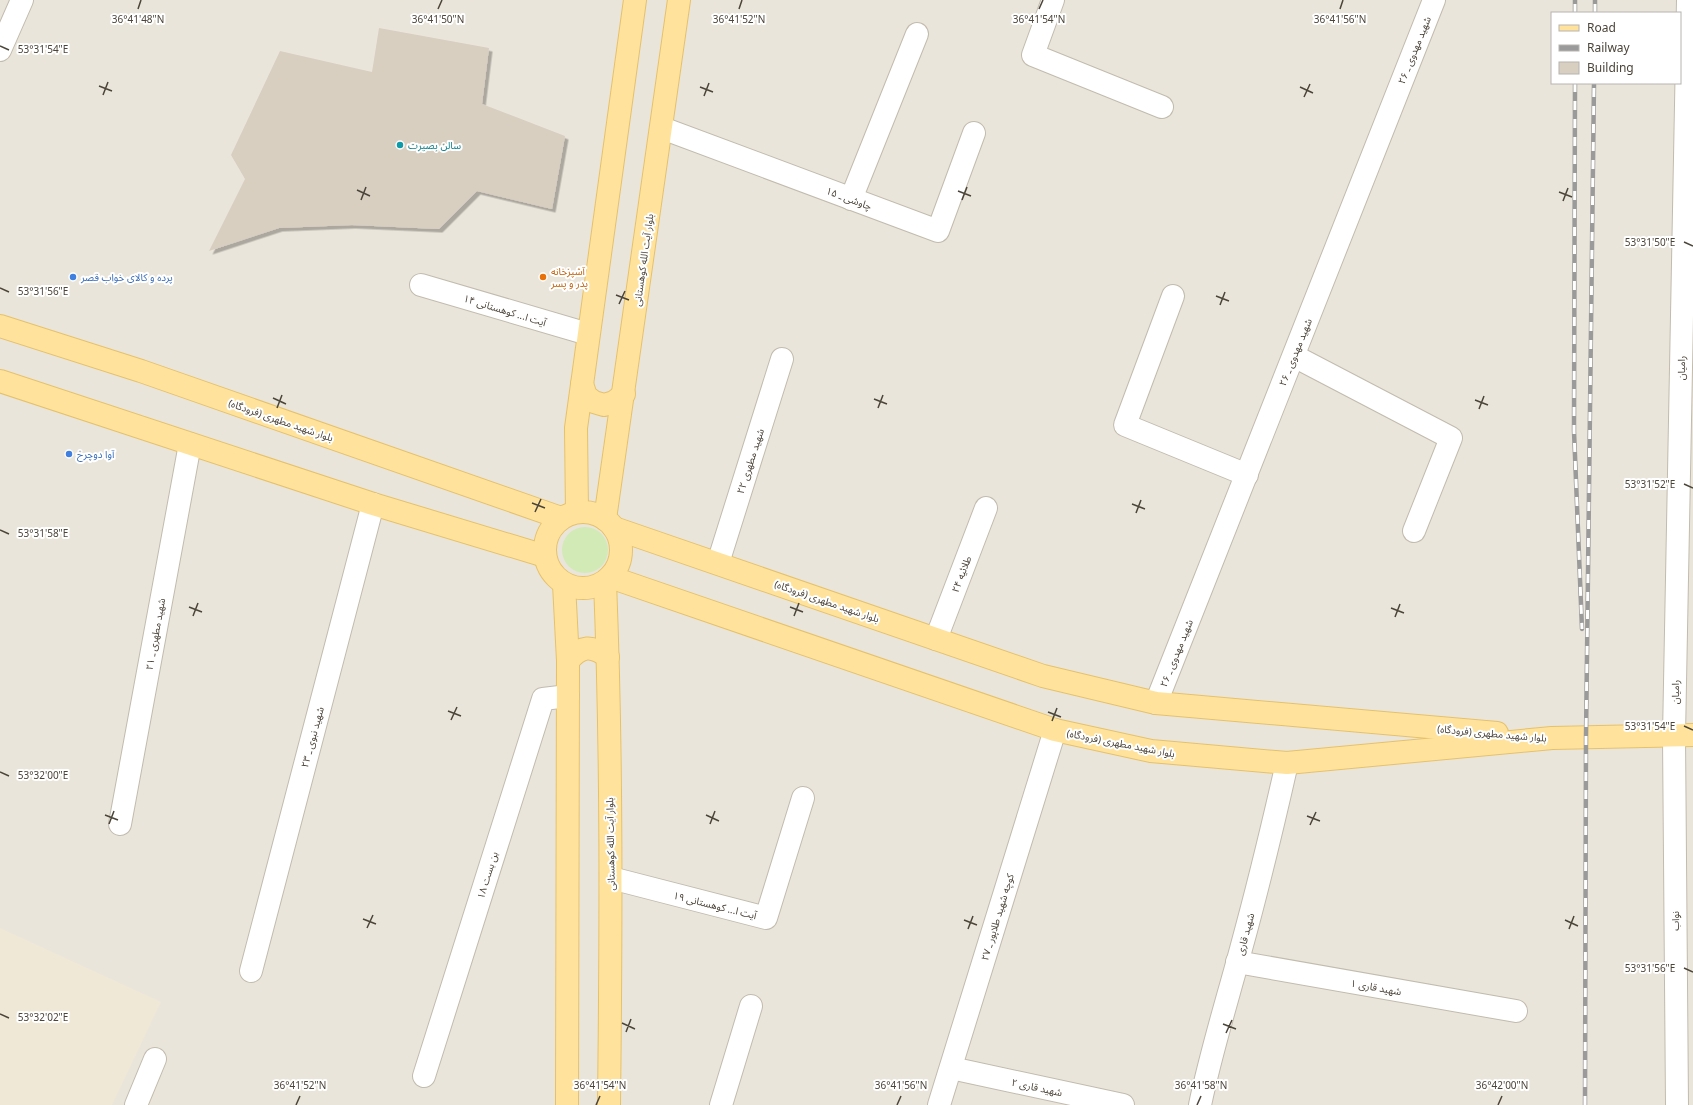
<svg xmlns="http://www.w3.org/2000/svg" width="1693" height="1105" font-family="'Noto Sans','Noto Sans Arabic',sans-serif">
  <style>
    .residential { fill: #eae5da; fill-rule: evenodd }
    .education { fill: #efe8d6 }
    .green { fill: #d2eab5 }
    .building { fill: #d8cfc1; filter: url(#shadow) }
    .lines { fill: none; stroke-linecap: round; stroke-linejoin: round }
    .minor-casing { stroke: #c2bbae; stroke-width: 24 }
    .major-casing { stroke: #e6c16a; stroke-width: 24 }
    .minor { stroke: #fff; stroke-width: 22 }
    .major { stroke: #ffe39c; stroke-width: 22 }
    .rail-casing { stroke: #9a9a9a; stroke-width: 4.5 }
    .rail { stroke: #fff; stroke-width: 3; stroke-dasharray: 9; stroke-linecap: butt }
    .ticks { fill: none; stroke: #4b4439; stroke-width: 1.5 }
    .culture-dot { fill: #0f9aa8; stroke: #fff; stroke-width: 1.5 }
    .shop-dot { fill: #3f7fe0; stroke: #fff; stroke-width: 1.5 }
    .food-dot { fill: #e8710a; stroke: #fff; stroke-width: 1.5 }
    .labels { text-anchor: middle; stroke-width: 4; stroke-linejoin: round; paint-order: stroke }
    .street-label { font-size: 10px; fill: #4b4439; stroke: #fff }
    .culture-label { font-size: 10px; fill: #0d838f; stroke: #fff; text-anchor: start }
    .food-label { font-size: 10px; fill: #c56008; stroke: #fff; text-anchor: start }
    .shop-label { font-size: 10px; fill: #366cbe; stroke: #fff; text-anchor: start }
    .ticks-label { font-size: 10px; text-anchor: middle; fill: #4b4439; stroke: #fff; stroke-width: 4; stroke-linejoin: round; paint-order: stroke }
  </style>
  <defs>
    <filter id="shadow"><feDropShadow dx="3.5" dy="3.5" stdDeviation="0" flood-color="#0004"/></filter>
  </defs>
  <rect width="100%" height="100%" fill="#f6f3ec"/>
  <path class="residential" d="M 0,0 L 1693,0 L 1693,1105 L 0,1105 ZM 1552,13 L 1680,13 L 1680,83 L 1552,83 Z"/>
  <path class="education" d="M 0,928 L 161,1002 L 112,1105 L 0,1105 Z"/>
  <circle class="green" cx="585" cy="550" r="23"/>
  <path class="building" d="M 379,28 L 489,48 L 482,104 L 565,136 L 552,209 L 477,191 L 439,229 L 352,225 L 279,228 L 209,251 L 245,179 L 231,155 L 280,51 L 372,72 Z"/>
  <g class="lines">
    <g class="minor-casing">
      <g id="minor">
        <path d="M 1053,0 L 1033,55 L 1162,107"/>
        <path d="M 0,50 L 22,0"/>
        <path d="M 662,128 L 938,231 L 974,133"/>
        <path d="M 851,199 L 917,34"/>
        <path d="M 421,285 L 588,334"/>
        <path d="M 1173,296 L 1125,425 L 1247,475"/>
        <path d="M 1294,356 L 1451,438 L 1414,531"/>
        <path d="M 718,563 L 782,359"/>
        <path d="M 936,639 L 986,508"/>
        <path d="M 1156,703 L 1434,0"/>
        <path d="M 120,824 L 190,444"/>
        <path d="M 611,878 L 766,918 L 803,798"/>
        <path d="M 1237,962 L 1516,1011"/>
        <path d="M 251,971 L 373,504"/>
        <path d="M 951,1068 L 1123,1105"/>
        <path d="M 424,1076 L 543,699 L 568,696"/>
        <path d="M 136,1105 L 155,1059"/>
        <path d="M 721,1105 L 751,1006"/>
        <path d="M 939,1105 L 1055,730"/>
        <path d="M 1200,1105 C 1211,1052 1227,1001 1241,949 C 1258,887 1273,825 1287,763"/>
        <path d="M 1677,1105 L 1674,736 L 1688,0"/>
      </g>
    </g>
    <g class="major-casing">
      <g id="major">
        <path d="M 0,326 L 141,371 L 561,518"/>
        <path d="M 0,381 L 373,504 L 545,556"/>
        <path d="M 582,384 L 586,396 L 594,402 L 604,405 L 614,402 L 624,394"/>
        <circle cx="583" cy="550" r="38"/>
        <path d="M 577,512 L 576,428 L 635,0"/>
        <path d="M 605,519 L 679,0"/>
        <path d="M 614,528 L 1043,676 L 1156,703 L 1497,733"/>
        <path d="M 610,577 L 1055,730 L 1151,751 L 1287,763 L 1552,738 L 1693,735"/>
        <path d="M 605,582 C 612,756 611,931 609,1105"/>
        <path d="M 564,584 L 568,661 L 567,1105"/>
        <path d="M 568,661 C 581,645 592,645 608,657"/>
      </g>
    </g>
    <use href="#minor" class="minor"/>
    <use href="#major" class="major"/>
    <g class="rail-casing">
      <g id="rail">
        <path d="M 1575,13 L 1575,0"/>
        <path d="M 1595,13 L 1595,0"/>
        <path d="M 1575,83 L 1574,431 L 1582,629"/>
        <path d="M 1585,1105 L 1586,737 L 1594,83"/>
      </g>
    </g>
    <use href="#rail" class="rail"/>
  </g>
  <path class="ticks" d="M 138,9 L 141,0M 438,9 L 442,0M 739,9 L 742,0M 1039,9 L 1043,0M 1340,9 L 1343,0M 0,46 L 9,50M 99,86 L 112,91M 700,87 L 713,92M 1300,87 L 1313,93M 103,95 L 108,82M 704,96 L 709,83M 1304,97 L 1310,84M 357,190 L 370,196M 958,191 L 971,196M 1559,192 L 1572,197M 361,200 L 366,187M 962,200 L 967,187M 1563,201 L 1568,188M 1684,242 L 1693,246M 0,288 L 9,292M 616,295 L 629,300M 1216,296 L 1229,301M 619,304 L 625,291M 1220,305 L 1225,292M 273,398 L 286,404M 874,399 L 887,404M 1475,400 L 1488,405M 277,408 L 282,395M 878,408 L 883,395M 1479,409 L 1484,396M 1684,484 L 1693,488M 532,503 L 545,508M 1132,504 L 1145,509M 535,512 L 541,499M 1136,513 L 1141,500M 0,530 L 9,534M 189,607 L 202,612M 790,607 L 803,612M 1391,608 L 1404,613M 193,616 L 198,603M 794,616 L 799,603M 1395,617 L 1400,604M 448,711 L 461,716M 1048,712 L 1061,717M 451,720 L 457,707M 1052,721 L 1057,708M 1684,726 L 1693,730M 0,772 L 9,776M 105,815 L 118,820M 706,815 L 719,821M 1307,816 L 1320,821M 109,824 L 114,811M 710,824 L 715,811M 1310,825 L 1316,812M 363,919 L 376,924M 964,920 L 977,925M 1565,920 L 1578,926M 367,928 L 373,915M 968,929 L 973,916M 1569,929 L 1574,916M 1684,968 L 1693,972M 0,1014 L 9,1018M 622,1023 L 635,1029M 1223,1024 L 1236,1029M 626,1032 L 631,1019M 1226,1033 L 1232,1020M 296,1105 L 300,1096M 596,1105 L 600,1096M 897,1105 L 901,1096M 1197,1105 L 1201,1096M 1498,1105 L 1502,1096"/>
  <circle class="culture-dot" cx="400" cy="145" r="4"/>
  <g class="shop-dot">
    <circle cx="73" cy="277" r="4"/>
    <circle cx="69" cy="454" r="4"/>
  </g>
  <circle class="food-dot" cx="543" cy="277" r="4"/>
  <g class="labels">
    <g class="street-label">
      <text transform="translate(1414 50) rotate(-68)" y="4">شهید مهدوی ـ ۲۶</text>
      <text transform="translate(849 198) rotate(20)" y="4">چاوشی ـ ۱۵</text>
      <text transform="translate(643 260) rotate(-82)" y="4">بلوار آیت الله کوهستانی</text>
      <text transform="translate(505 310) rotate(17)" y="4">آیت ا... کوهستانی ۱۴</text>
      <text transform="translate(1295 352) rotate(-68)" y="4">شهید مهدوی ـ ۲۶</text>
      <text transform="translate(1681 368) rotate(-89)" y="4">رامیان</text>
      <text transform="translate(281 420) rotate(19)" y="4">بلوار شهید مطهری (فرودگاه)</text>
      <text transform="translate(750 461) rotate(-72)" y="4">شهید مطهری ۲۲</text>
      <text transform="translate(961 574) rotate(-69)" y="4">طلائیه ۲۴</text>
      <text transform="translate(827 601) rotate(19)" y="4">بلوار شهید مطهری (فرودگاه)</text>
      <text transform="translate(155 634) rotate(-80)" y="4">شهید مطهری ـ ۲۱</text>
      <text transform="translate(1176 653) rotate(-68)" y="4">شهید مهدوی ـ ۲۶</text>
      <text transform="translate(1675 692) rotate(-89)" y="4">رامیان</text>
      <text transform="translate(1492 733) rotate(5)" y="4">بلوار شهید مطهری (فرودگاه)</text>
      <text transform="translate(312 737) rotate(-75)" y="4">شهید نبوی ـ ۲۳</text>
      <text transform="translate(1121 743) rotate(11)" y="4">بلوار شهید مطهری (فرودگاه)</text>
      <text transform="translate(610 844) rotate(-91)" y="4">بلوار آیت الله کوهستانی</text>
      <text transform="translate(487 875) rotate(-73)" y="4">بن بست ۱۸</text>
      <text transform="translate(715 905) rotate(14)" y="4">آیت ا... کوهستانی ۱۹</text>
      <text transform="translate(997 917) rotate(-73)" y="4">کوچه شهید طلاپور ـ ۲۷</text>
      <text transform="translate(1675 921) rotate(-90)" y="4">نواب</text>
      <text transform="translate(1245 934) rotate(-75)" y="4">شهید قاری</text>
      <text transform="translate(1376 987) rotate(10)" y="4">شهید قاری ۱</text>
      <text transform="translate(1037 1087) rotate(12)" y="4">شهید قاری ۲</text>
    </g>
    <g class="culture-label">
      <text x="408" y="149">سالن بصیرت</text>
    </g>
    <g class="food-label">
      <text x="551" y="275">آشپزخانه<tspan x="551" dy="12">پدر و پسر</tspan></text>
    </g>
    <g class="shop-label">
      <text x="81" y="281">پرده و کالای خواب قصر</text>
      <text x="77" y="458">آوا دوچرخ</text>
    </g>
  </g>
  <g class="ticks-label">
    <text x="138" y="23">36°41'48"N</text>
    <text x="438" y="23">36°41'50"N</text>
    <text x="739" y="23">36°41'52"N</text>
    <text x="1039" y="23">36°41'54"N</text>
    <text x="1340" y="23">36°41'56"N</text>
    <text x="43" y="53">53°31'54"E</text>
    <text x="1650" y="246">53°31'50"E</text>
    <text x="43" y="295">53°31'56"E</text>
    <text x="1650" y="488">53°31'52"E</text>
    <text x="43" y="537">53°31'58"E</text>
    <text x="1650" y="730">53°31'54"E</text>
    <text x="43" y="779">53°32'00"E</text>
    <text x="1650" y="972">53°31'56"E</text>
    <text x="43" y="1021">53°32'02"E</text>
    <text x="300" y="1089">36°41'52"N</text>
    <text x="600" y="1089">36°41'54"N</text>
    <text x="901" y="1089">36°41'56"N</text>
    <text x="1201" y="1089">36°41'58"N</text>
    <text x="1502" y="1089">36°42'00"N</text>
  </g>
  <rect x="1551" y="12" width="130" height="72" fill="#ffffff" stroke="#b7b4b0"/>
  <rect x="1559" y="25" width="20" height="6" fill="#ffe39c" stroke="#b7b4b0"/>
  <text x="1587" y="32" font-size="12" fill="#4b4439">Road</text>
  <rect x="1559" y="45" width="20" height="6" fill="#9a9a9a" stroke="#b7b4b0"/>
  <text x="1587" y="52" font-size="12" fill="#4b4439">Railway</text>
  <rect x="1559" y="62" width="20" height="12" fill="#d8cfc1" stroke="#b7b4b0"/>
  <text x="1587" y="72" font-size="12" fill="#4b4439">Building</text>
</svg>
